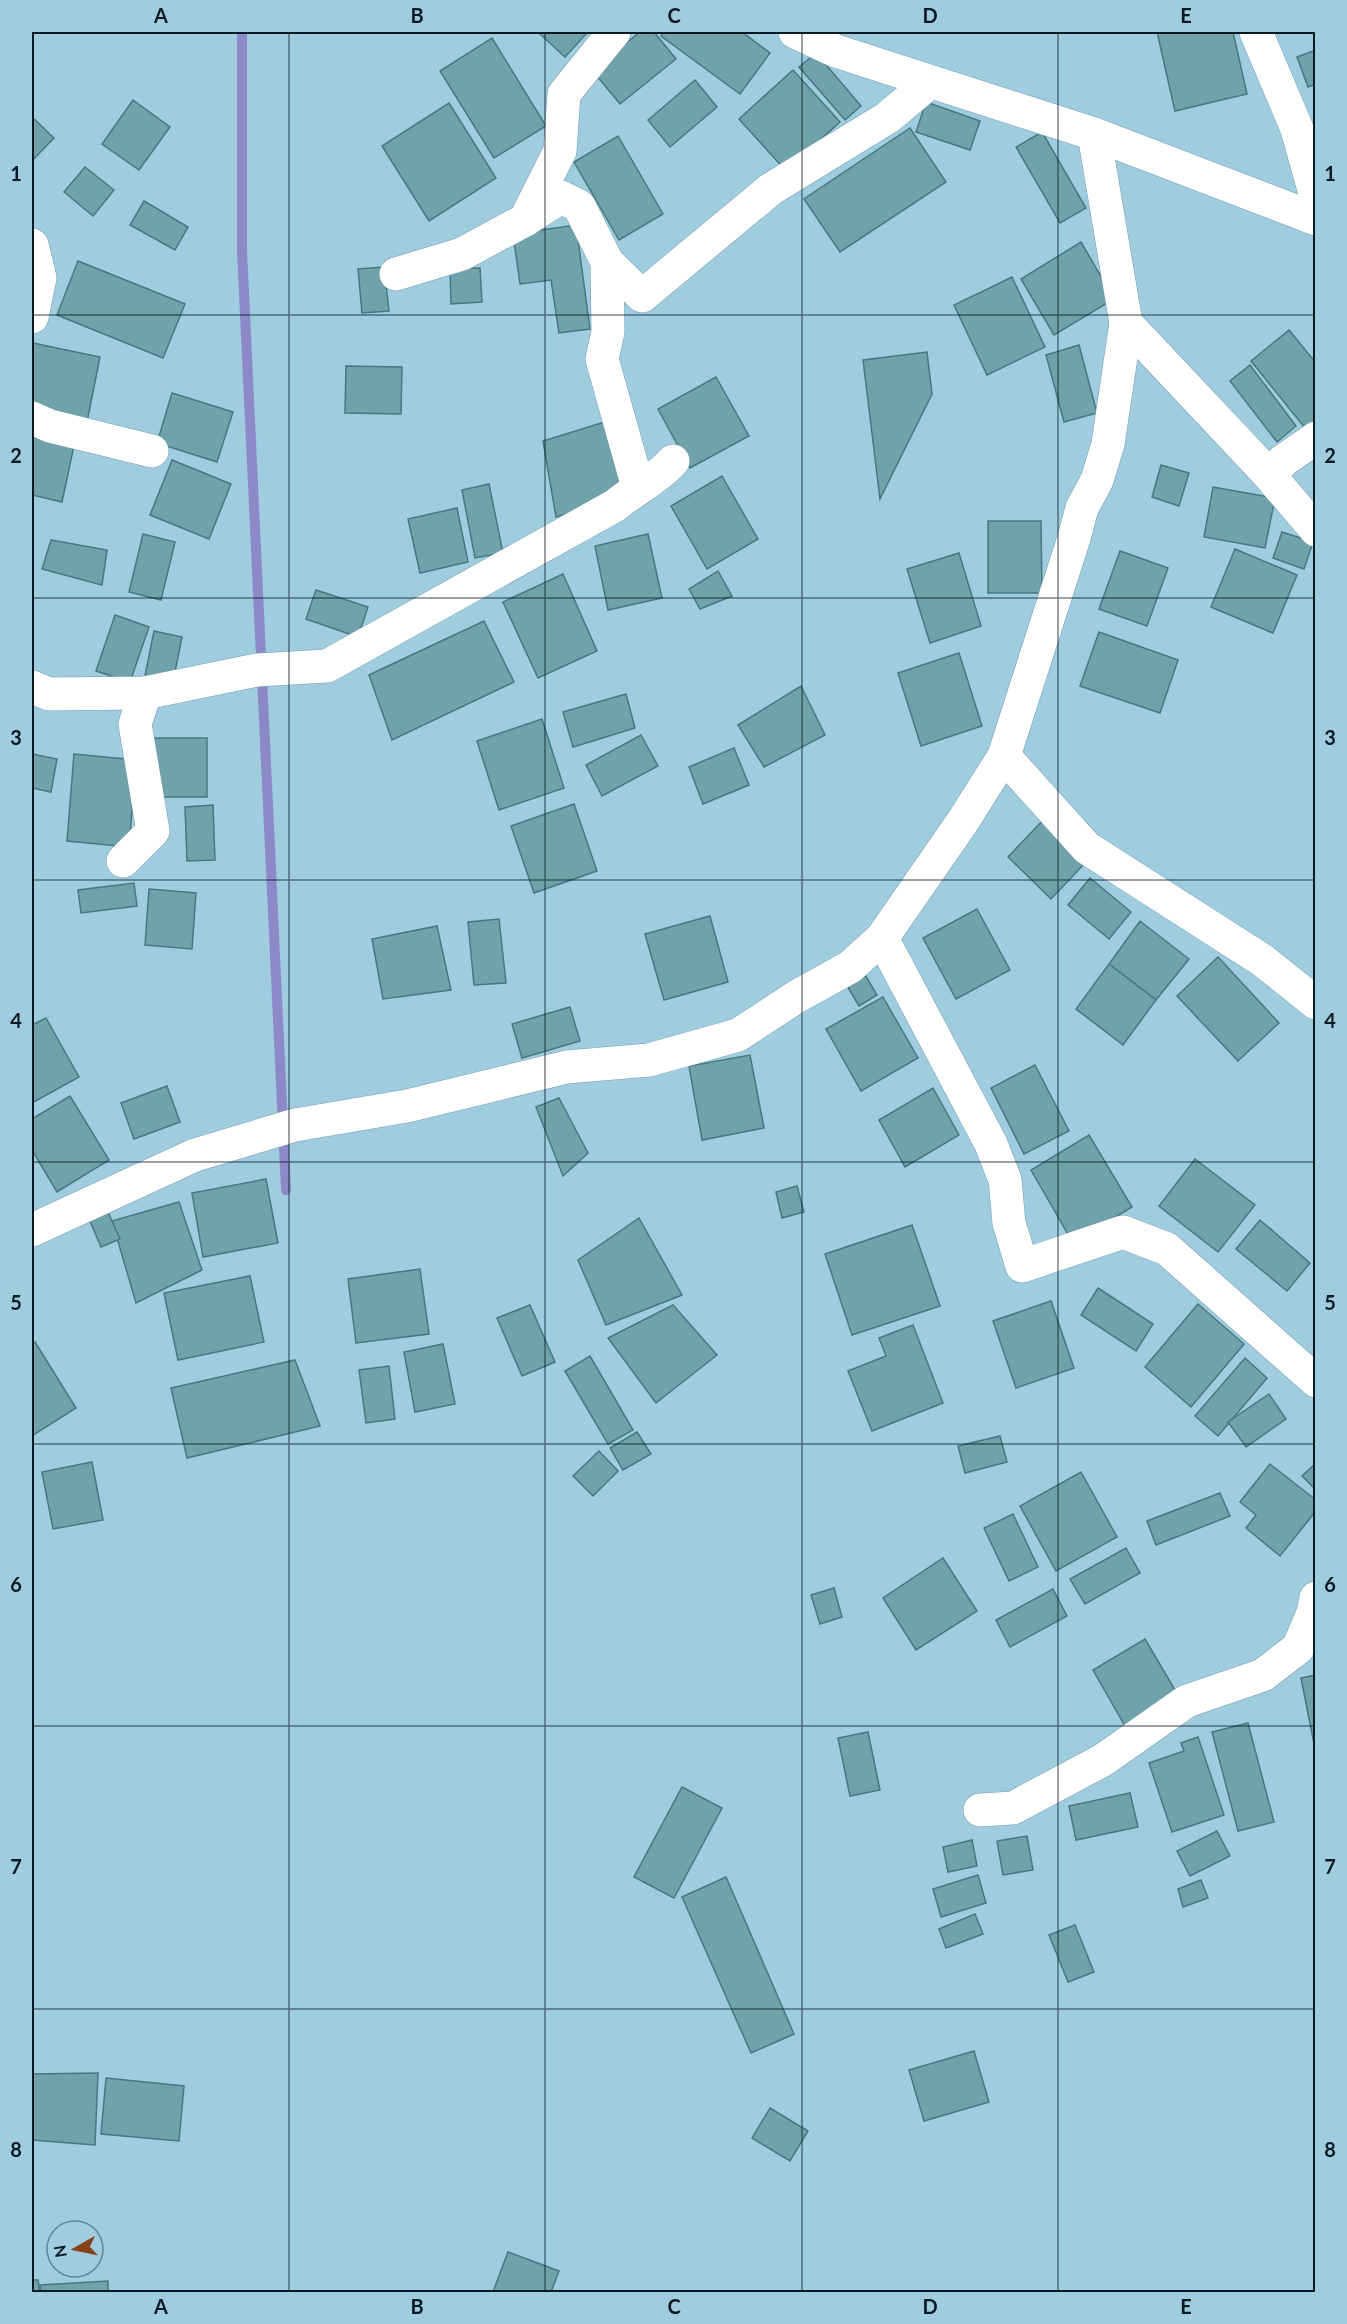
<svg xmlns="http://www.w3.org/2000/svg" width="1347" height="2324" font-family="Lato,sans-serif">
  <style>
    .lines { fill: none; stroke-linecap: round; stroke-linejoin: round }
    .stream { stroke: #8d88c7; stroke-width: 10 }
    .building { fill: #70a2a9; stroke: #47787f; stroke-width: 1.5 }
    .minor-casing { stroke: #729db0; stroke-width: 34 }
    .minor { stroke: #fff; stroke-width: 33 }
    .grid { fill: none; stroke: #091b22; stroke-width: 1.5; stroke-opacity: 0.55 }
    .neatline { fill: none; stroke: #091b22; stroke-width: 2 }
    .grid-label { font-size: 20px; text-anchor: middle; font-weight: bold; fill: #091b22 }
  </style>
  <rect width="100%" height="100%" fill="#a0cce0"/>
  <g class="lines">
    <path class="stream" d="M 242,32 L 242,250 L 286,1190"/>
  </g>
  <g class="building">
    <path d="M 538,32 L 588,32 L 565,57 Z"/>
    <path d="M 640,32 L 654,32 L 676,59 L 620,104 L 592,70 Z"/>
    <path d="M 664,32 L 742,32 L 770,53 L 740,94 L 661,36 Z"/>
    <path d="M 1157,32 L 1233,32 L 1247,94 L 1175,111 Z"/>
    <path d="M 492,38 L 546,126 L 494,158 L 440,71 Z"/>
    <path d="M 1316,50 L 1316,84 L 1308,87 L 1297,57 Z"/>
    <path d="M 816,53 L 861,106 L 845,120 L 799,67 Z"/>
    <path d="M 793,70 L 840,122 L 786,171 L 739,119 Z"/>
    <path d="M 695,80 L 717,107 L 670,147 L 648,120 Z"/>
    <path d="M 133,100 L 170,127 L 139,170 L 102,144 Z"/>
    <path d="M 926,102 L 980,121 L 970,150 L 916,132 Z"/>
    <path d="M 449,103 L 496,178 L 429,221 L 382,146 Z"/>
    <path d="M 32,117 L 54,138 L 32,161 Z"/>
    <path d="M 910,128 L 946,182 L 840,252 L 804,199 Z"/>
    <path d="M 1042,132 L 1086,208 L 1060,223 L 1016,147 Z"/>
    <path d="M 618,136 L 663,214 L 619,240 L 574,162 Z"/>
    <path d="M 85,167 L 114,190 L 93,216 L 64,192 Z"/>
    <path d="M 144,201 L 188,227 L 175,250 L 130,225 Z"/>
    <path d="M 576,225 L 590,329 L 559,333 L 551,280 L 520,284 L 513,234 Z"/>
    <path d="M 1081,242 L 1114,299 L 1054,335 L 1021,279 Z"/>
    <path d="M 78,261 L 185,304 L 163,358 L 57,315 Z"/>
    <path d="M 384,267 L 389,311 L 362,313 L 358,269 Z"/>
    <path d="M 480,268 L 482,302 L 451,304 L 450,269 Z"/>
    <path d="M 1012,277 L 1045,347 L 987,375 L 954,305 Z"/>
    <path d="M 1289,330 L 1316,363 L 1316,419 L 1305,428 L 1251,361 Z"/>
    <path d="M 33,343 L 100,357 L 87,422 L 32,411 Z"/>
    <path d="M 1079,345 L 1097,413 L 1064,422 L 1046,355 Z"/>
    <path d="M 927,352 L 932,394 L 880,499 L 863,360 Z"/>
    <path d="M 1250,365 L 1296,426 L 1277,442 L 1230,381 Z"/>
    <path d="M 346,366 L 402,367 L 401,414 L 345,413 Z"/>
    <path d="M 716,377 L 749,436 L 690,468 L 658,409 Z"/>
    <path d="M 172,393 L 233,412 L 217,462 L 157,443 Z"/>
    <path d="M 611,420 L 626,496 L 556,517 L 543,441 Z"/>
    <path d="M 32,427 L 76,436 L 62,502 L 32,495 Z"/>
    <path d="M 172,460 L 231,484 L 209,539 L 150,515 Z"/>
    <path d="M 1161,465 L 1189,473 L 1179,506 L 1152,497 Z"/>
    <path d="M 722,476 L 758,539 L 707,569 L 671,506 Z"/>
    <path d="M 489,484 L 503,553 L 475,558 L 462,490 Z"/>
    <path d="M 1213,487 L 1275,498 L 1265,548 L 1204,537 Z"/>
    <path d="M 457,508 L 468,562 L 420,573 L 408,519 Z"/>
    <path d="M 988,521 L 1041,521 L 1042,593 L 988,593 Z"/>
    <path d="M 1282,532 L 1313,542 L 1304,569 L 1273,558 Z"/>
    <path d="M 143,534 L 175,542 L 161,600 L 129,592 Z"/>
    <path d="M 648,534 L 662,598 L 608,610 L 595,546 Z"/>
    <path d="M 51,540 L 107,550 L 102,585 L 42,569 Z"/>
    <path d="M 1235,549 L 1297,575 L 1273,633 L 1211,607 Z"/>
    <path d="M 1120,551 L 1168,568 L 1147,626 L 1099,609 Z"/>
    <path d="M 959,553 L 981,626 L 930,643 L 907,569 Z"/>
    <path d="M 718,571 L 732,596 L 700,609 L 689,589 Z"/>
    <path d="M 563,574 L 597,651 L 538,678 L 503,602 Z"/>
    <path d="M 316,590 L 368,607 L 358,637 L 306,619 Z"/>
    <path d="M 115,615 L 149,627 L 130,682 L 96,671 Z"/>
    <path d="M 484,621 L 514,682 L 392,740 L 369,675 Z"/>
    <path d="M 154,631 L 182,637 L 172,687 L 144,681 Z"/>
    <path d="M 1099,632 L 1178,660 L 1160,713 L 1080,686 Z"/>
    <path d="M 959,653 L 982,726 L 921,746 L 898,673 Z"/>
    <path d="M 801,686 L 825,735 L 764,767 L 738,725 Z"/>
    <path d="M 626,694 L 635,728 L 573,747 L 563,712 Z"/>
    <path d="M 542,719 L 564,788 L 499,810 L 477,741 Z"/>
    <path d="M 641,735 L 658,766 L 602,796 L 586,765 Z"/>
    <rect x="151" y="738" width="56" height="59"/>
    <path d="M 734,748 L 749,785 L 703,804 L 689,767 Z"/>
    <path d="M 32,754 L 57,759 L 51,792 L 32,788 Z"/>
    <path d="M 74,754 L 136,760 L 129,847 L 67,841 Z"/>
    <path d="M 574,804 L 597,871 L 534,893 L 511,826 Z"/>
    <path d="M 213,805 L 215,860 L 187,861 L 185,807 Z"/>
    <path d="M 1044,819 L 1087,861 L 1051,899 L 1008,857 Z"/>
    <path d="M 1090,878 L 1131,912 L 1109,939 L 1068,905 Z"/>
    <path d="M 134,883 L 137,906 L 81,913 L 78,890 Z"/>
    <path d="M 149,889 L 196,893 L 192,949 L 145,945 Z"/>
    <path d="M 977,909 L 1010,970 L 956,999 L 923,938 Z"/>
    <path d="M 710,916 L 728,982 L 664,1000 L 645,934 Z"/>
    <path d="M 499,919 L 506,983 L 474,985 L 468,922 Z"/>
    <path d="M 1140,921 L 1189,959 L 1156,1000 L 1109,964 Z"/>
    <path d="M 437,926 L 451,990 L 383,999 L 372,939 Z"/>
    <path d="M 1218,957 L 1279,1023 L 1238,1061 L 1177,996 Z"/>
    <path d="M 1109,964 L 1156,1000 L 1123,1045 L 1076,1009 Z"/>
    <path d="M 864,973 L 877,995 L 859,1006 L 846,984 Z"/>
    <path d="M 883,997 L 918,1058 L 861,1091 L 826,1029 Z"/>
    <path d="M 570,1007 L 580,1041 L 522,1058 L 512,1024 Z"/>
    <path d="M 46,1018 L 79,1077 L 32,1103 L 32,1025 Z"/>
    <path d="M 750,1055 L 764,1128 L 702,1140 L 689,1066 Z"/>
    <path d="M 1035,1065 L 1069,1131 L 1024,1154 L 991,1088 Z"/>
    <path d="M 167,1086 L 180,1122 L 134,1139 L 121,1103 Z"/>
    <path d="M 933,1088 L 959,1135 L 905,1167 L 879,1120 Z"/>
    <path d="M 70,1096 L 109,1160 L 57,1192 L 32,1150 L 32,1119 Z"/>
    <path d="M 559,1098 L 588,1153 L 563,1176 L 536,1107 Z"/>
    <path d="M 1089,1135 L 1132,1207 L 1073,1243 L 1031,1170 Z"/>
    <path d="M 1195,1159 L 1255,1205 L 1218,1252 L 1159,1206 Z"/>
    <path d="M 266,1179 L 278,1243 L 203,1257 L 192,1193 Z"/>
    <path d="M 797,1186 L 804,1212 L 782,1218 L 776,1192 Z"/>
    <path d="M 179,1202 L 202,1270 L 136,1303 L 112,1221 Z"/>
    <path d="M 108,1212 L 120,1239 L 101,1247 L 89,1219 Z"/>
    <path d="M 639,1218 L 682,1295 L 606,1325 L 578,1260 Z"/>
    <path d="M 1260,1220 L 1310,1263 L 1287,1291 L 1236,1249 Z"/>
    <path d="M 912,1225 L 940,1306 L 852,1335 L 825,1254 Z"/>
    <path d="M 420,1269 L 429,1334 L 356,1343 L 348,1279 Z"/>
    <path d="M 250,1276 L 264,1342 L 178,1360 L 164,1293 Z"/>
    <path d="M 1098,1288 L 1153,1324 L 1136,1351 L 1081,1315 Z"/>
    <path d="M 1051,1301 L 1074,1368 L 1016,1388 L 993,1321 Z"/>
    <path d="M 1198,1304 L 1244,1344 L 1191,1407 L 1145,1367 Z"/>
    <path d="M 530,1305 L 555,1362 L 522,1376 L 497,1318 Z"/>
    <path d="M 673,1305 L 717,1355 L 656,1403 L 608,1338 Z"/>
    <path d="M 913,1325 L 943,1403 L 872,1431 L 848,1371 L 886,1356 L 879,1338 Z"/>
    <path d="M 35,1342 L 76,1408 L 32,1436 L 32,1344 Z"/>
    <path d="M 443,1344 L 455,1404 L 415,1412 L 404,1352 Z"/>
    <path d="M 590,1356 L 633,1430 L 608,1444 L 565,1371 Z"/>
    <path d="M 1245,1358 L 1267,1378 L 1218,1436 L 1195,1416 Z"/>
    <path d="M 295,1360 L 320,1426 L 187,1458 L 171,1388 Z"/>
    <path d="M 389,1366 L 395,1419 L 366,1423 L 359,1370 Z"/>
    <path d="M 1269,1394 L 1286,1419 L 1246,1447 L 1228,1422 Z"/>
    <path d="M 637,1432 L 651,1454 L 623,1470 L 610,1448 Z"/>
    <path d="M 1000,1436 L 1007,1462 L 965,1473 L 958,1446 Z"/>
    <path d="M 599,1451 L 618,1471 L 593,1496 L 573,1476 Z"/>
    <path d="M 92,1462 L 103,1520 L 53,1529 L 42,1472 Z"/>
    <path d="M 1316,1463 L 1316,1490 L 1302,1476 Z"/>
    <path d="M 1270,1464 L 1316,1500 L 1316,1511 L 1280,1556 L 1246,1528 L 1256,1515 L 1240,1502 Z"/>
    <path d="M 1081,1472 L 1117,1537 L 1056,1571 L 1020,1506 Z"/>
    <path d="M 1220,1493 L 1230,1516 L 1156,1545 L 1147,1521 Z"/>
    <path d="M 1013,1514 L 1038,1567 L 1009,1581 L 984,1528 Z"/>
    <path d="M 1126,1548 L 1140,1573 L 1085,1604 L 1070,1579 Z"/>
    <path d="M 943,1558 L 977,1611 L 916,1650 L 883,1598 Z"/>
    <path d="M 834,1588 L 842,1617 L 820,1624 L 811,1595 Z"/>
    <path d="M 1053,1589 L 1067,1616 L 1010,1647 L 996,1620 Z"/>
    <path d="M 1145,1639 L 1178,1695 L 1125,1726 L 1093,1670 Z"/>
    <path d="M 1316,1675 L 1316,1754 L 1301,1678 Z"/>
    <path d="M 1248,1723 L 1274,1822 L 1238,1831 L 1212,1732 Z"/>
    <path d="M 868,1732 L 880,1790 L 850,1796 L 838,1738 Z"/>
    <path d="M 1198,1737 L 1224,1815 L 1172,1832 L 1149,1763 L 1184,1751 L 1181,1743 Z"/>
    <path d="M 682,1787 L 722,1808 L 674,1898 L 634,1877 Z"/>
    <path d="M 1130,1793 L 1138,1827 L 1076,1840 L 1069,1806 Z"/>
    <path d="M 1217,1831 L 1230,1856 L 1190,1876 L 1177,1851 Z"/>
    <path d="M 1027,1836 L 1033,1870 L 1003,1875 L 997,1841 Z"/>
    <path d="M 972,1840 L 977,1866 L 948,1872 L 943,1847 Z"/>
    <path d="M 978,1875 L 986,1903 L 941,1917 L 933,1889 Z"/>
    <path d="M 726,1877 L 794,2034 L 751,2053 L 682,1897 Z"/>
    <path d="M 1201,1880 L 1208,1898 L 1183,1907 L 1178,1889 Z"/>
    <path d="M 975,1914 L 983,1934 L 946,1948 L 939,1929 Z"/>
    <path d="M 1075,1925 L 1094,1972 L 1068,1982 L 1049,1935 Z"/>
    <path d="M 974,2051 L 989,2102 L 924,2121 L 909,2070 Z"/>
    <path d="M 98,2073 L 95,2145 L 32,2140 L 32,2074 Z"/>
    <path d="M 106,2078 L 184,2086 L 179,2141 L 101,2134 Z"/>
    <path d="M 770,2108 L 808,2131 L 790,2161 L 752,2138 Z"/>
    <path d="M 508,2252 L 559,2271 L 551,2292 L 493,2292 Z"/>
    <path d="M 32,2280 L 38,2280 L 40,2292 L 32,2292 Z"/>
    <path d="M 108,2281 L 108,2292 L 41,2292 L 40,2285 Z"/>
  </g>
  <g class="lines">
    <g class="minor-casing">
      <g id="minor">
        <path d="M 795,32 L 836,51 L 1094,134 L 1316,219"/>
        <path d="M 1256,32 L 1297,129 L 1316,197"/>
        <path d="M 525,220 L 561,197 L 579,206 L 607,262 L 608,332 L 602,359 L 638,487"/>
        <path d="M 32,245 L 40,278 L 32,317"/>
        <path d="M 607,262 L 642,296 L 771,189 L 887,118 L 930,82"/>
        <path d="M 396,274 L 462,254 L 525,220 L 560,151 L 564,94 L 614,32"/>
        <path d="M 1126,323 L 1269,475 L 1316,530"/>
        <path d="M 32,418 L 50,426 L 152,451"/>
        <path d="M 1269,475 L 1284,460 L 1316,438"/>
        <path d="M 32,687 L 49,694 L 145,693 L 257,670 L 327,666 L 616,505 C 635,489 657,479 673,461"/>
        <path d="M 1004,756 L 1087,848 L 1262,960 L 1316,1003"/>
        <path d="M 123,861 L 153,831 L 135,724 L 145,693"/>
        <path d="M 882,938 L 991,1144 L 1005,1180 L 1009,1223 L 1022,1266 L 1123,1232 L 1167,1249 L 1316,1381"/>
        <path d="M 32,1230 L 195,1155 L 295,1125 L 407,1106 L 567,1067 L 649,1060 L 738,1035 L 796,997 L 850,967 L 882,938 L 963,821 L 1004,756 L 1074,538 L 1082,508 L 1097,480 L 1108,444 L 1126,323 L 1094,134"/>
        <path d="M 980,1810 L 1013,1808 L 1103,1760 L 1187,1701 L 1263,1675 L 1298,1648 L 1313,1613 L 1316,1598"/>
      </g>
    </g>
    <use href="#minor" class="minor"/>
  </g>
  <path class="grid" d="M 289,32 L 289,2292M 545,32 L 545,2292M 802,32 L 802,2292M 1058,32 L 1058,2292M 32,315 L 1316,315M 32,598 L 1316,598M 32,880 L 1316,880M 32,1162 L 1316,1162M 32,1444 L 1316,1444M 32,1726 L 1316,1726M 32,2009 L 1316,2009"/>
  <rect width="1347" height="2324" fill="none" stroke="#a0cce0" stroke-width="66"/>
  <g transform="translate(75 2249) rotate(261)"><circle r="28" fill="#a0cce0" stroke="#648594" stroke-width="1.5"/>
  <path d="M0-4.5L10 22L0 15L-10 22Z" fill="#86411a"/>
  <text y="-9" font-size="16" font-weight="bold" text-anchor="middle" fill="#091b22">N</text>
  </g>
  <rect x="33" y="33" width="1281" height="2258" class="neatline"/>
  <g class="grid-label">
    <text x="161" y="23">A</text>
    <text x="417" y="23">B</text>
    <text x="674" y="23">C</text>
    <text x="930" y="23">D</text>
    <text x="1186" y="23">E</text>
    <text x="16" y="181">1</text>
    <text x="1330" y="181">1</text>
    <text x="16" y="463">2</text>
    <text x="1330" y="463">2</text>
    <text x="16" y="745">3</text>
    <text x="1330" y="745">3</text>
    <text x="16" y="1028">4</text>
    <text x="1330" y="1028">4</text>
    <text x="16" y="1310">5</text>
    <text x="1330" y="1310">5</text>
    <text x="16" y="1592">6</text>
    <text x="1330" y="1592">6</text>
    <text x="16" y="1874">7</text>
    <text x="1330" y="1874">7</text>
    <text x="16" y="2157">8</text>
    <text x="1330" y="2157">8</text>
    <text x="161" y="2314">A</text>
    <text x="417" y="2314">B</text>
    <text x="674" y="2314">C</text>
    <text x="930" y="2314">D</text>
    <text x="1186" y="2314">E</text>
  </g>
</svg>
